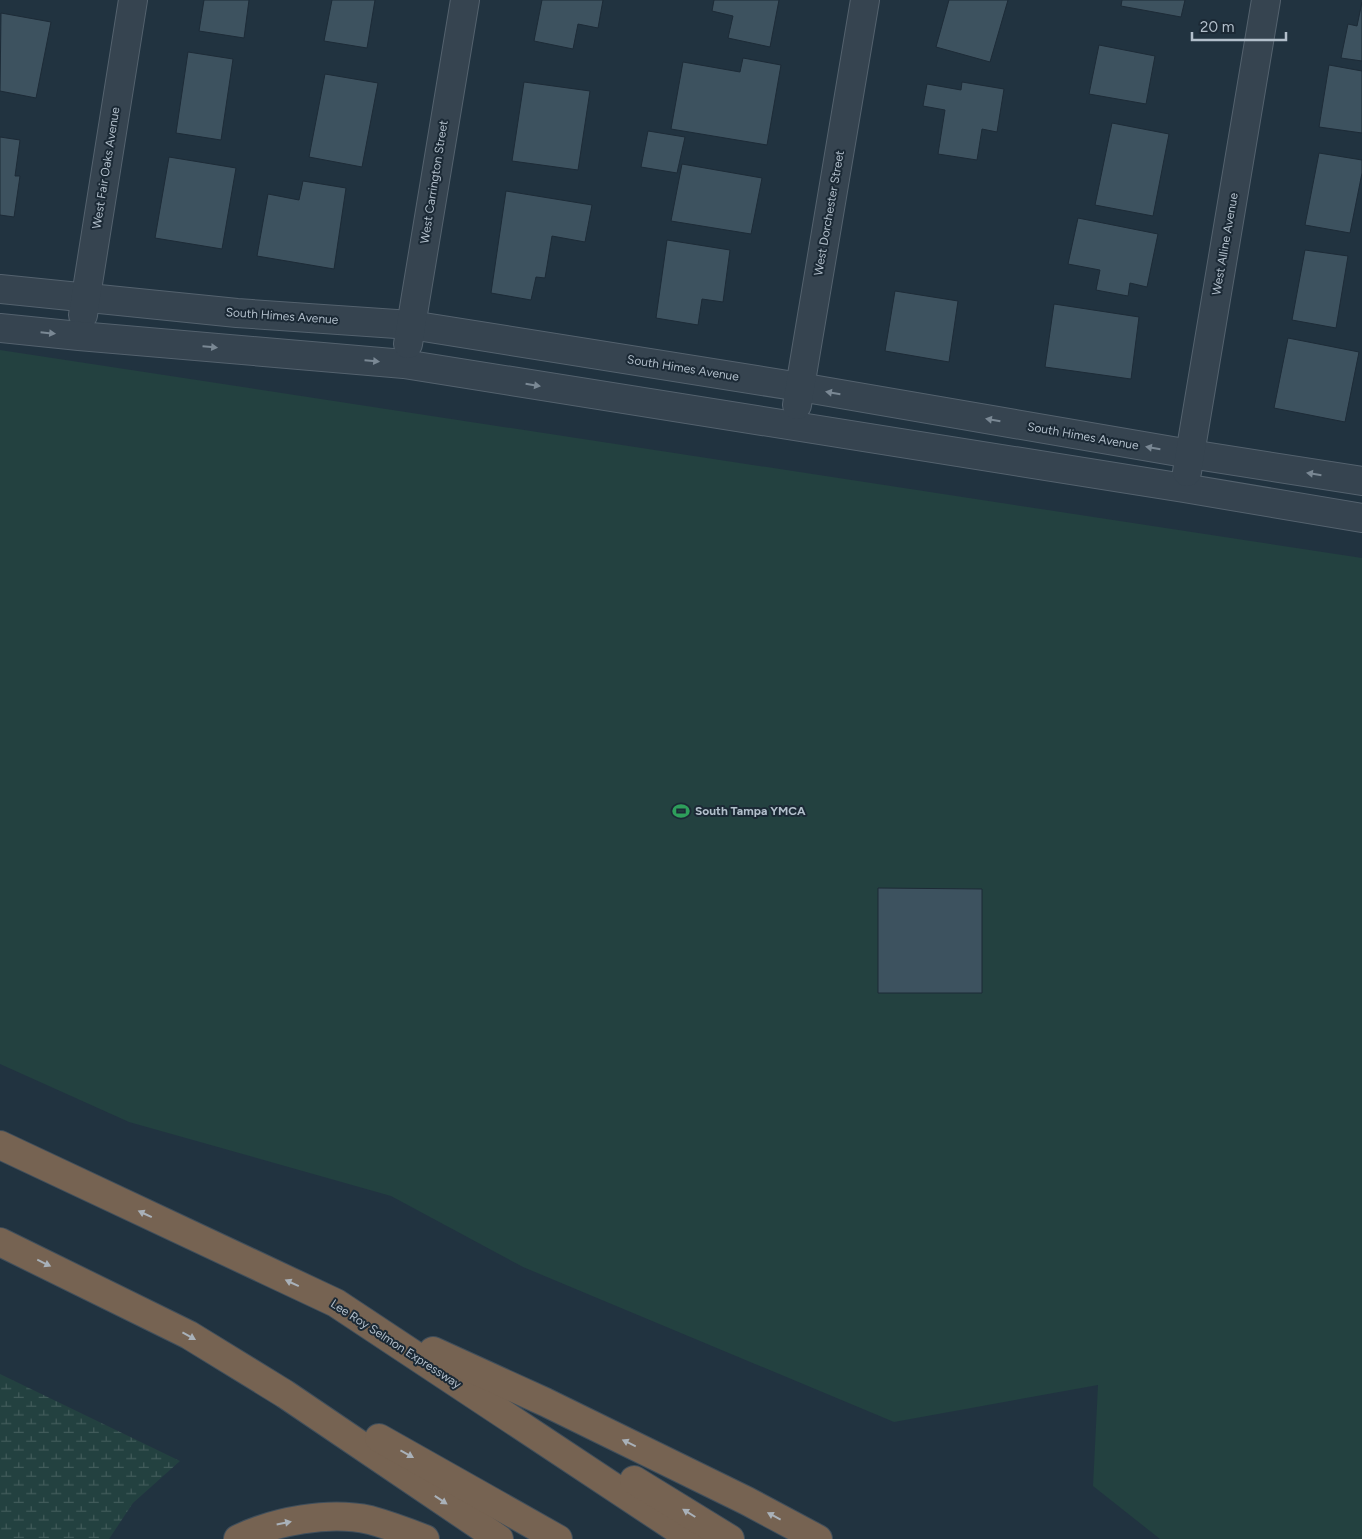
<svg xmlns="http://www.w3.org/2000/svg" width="1362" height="1539" font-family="Figtree,sans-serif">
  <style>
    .wetland { fill: url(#wetland-marsh) }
    .garden { fill: #234140 }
    .building { fill: #3d525f; stroke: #1d2b37 }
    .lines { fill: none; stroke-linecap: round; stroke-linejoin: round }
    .minor-casing { stroke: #54626e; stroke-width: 30 }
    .highway-casing { stroke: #414f5b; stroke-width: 30 }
    .minor { stroke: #364450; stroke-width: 28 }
    .highway { stroke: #766352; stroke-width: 28 }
    .oneway { fill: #7a8894 }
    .oneway2 { fill: #a9b1b9 }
    .labels { text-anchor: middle; stroke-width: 4; stroke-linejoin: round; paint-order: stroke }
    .street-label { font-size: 12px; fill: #b2bfcb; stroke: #1b2935 }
    .poi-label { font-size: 12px; font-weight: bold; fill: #b2bfcb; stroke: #1b2935; text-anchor: start }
  </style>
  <defs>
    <pattern id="wetland-marsh" width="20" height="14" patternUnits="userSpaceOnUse" patternTransform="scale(1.25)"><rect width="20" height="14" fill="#234140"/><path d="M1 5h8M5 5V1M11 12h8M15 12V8" fill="none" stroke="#415b5a"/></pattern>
  </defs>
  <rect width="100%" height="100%" fill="#213340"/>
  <path class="wetland" d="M 0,1374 L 180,1461 L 133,1503 L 109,1539 L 0,1539 Z"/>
  <path class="garden" d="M 0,350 L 1362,558 L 1362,1539 L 1160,1539 L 1093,1486 L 1098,1385 L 894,1422 L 523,1267 L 391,1196 L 129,1122 L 0,1064 Z"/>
  <g class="building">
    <path d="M 204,0 L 249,0 L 244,38 L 199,31 Z"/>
    <path d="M 332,0 L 375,0 L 367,48 L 324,41 Z"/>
    <path d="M 542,0 L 603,0 L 598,28 L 578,24 L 573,49 L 534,41 Z"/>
    <path d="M 714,0 L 779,0 L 770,47 L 728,38 L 733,16 L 712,11 Z"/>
    <path d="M 949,0 L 1008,0 L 990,62 L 936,47 Z"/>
    <path d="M 1122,0 L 1185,0 L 1181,17 L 1121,6 Z"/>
    <path d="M 1362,2 L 1362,61 L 1341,58 L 1348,24 L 1357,26 Z"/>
    <path d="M 1,13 L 51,22 L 36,98 L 0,91 Z"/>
    <path d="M 1099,45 L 1155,56 L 1146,104 L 1089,94 Z"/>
    <path d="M 188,52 L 233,59 L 221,140 L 176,133 Z"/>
    <path d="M 743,58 L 781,65 L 767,145 L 671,129 L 683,62 L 740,72 Z"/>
    <path d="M 1329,65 L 1362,71 L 1362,133 L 1319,127 Z"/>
    <path d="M 325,74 L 378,83 L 362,167 L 309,157 Z"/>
    <path d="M 524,82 L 590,91 L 578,170 L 512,161 Z"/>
    <path d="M 962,82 L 1004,89 L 997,132 L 982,129 L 977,160 L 938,154 L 945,110 L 923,106 L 927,84 L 961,90 Z"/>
    <path d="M 1112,123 L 1169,134 L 1153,216 L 1095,205 Z"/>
    <path d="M 648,131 L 685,137 L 677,173 L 641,167 Z"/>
    <path d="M 0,137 L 20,140 L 15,176 L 20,176 L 14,217 L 0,215 Z"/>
    <path d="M 1319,153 L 1362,160 L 1362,173 L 1350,233 L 1305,225 Z"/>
    <path d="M 169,157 L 236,168 L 222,249 L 155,238 Z"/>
    <path d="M 682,164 L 762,178 L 751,234 L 671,221 Z"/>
    <path d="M 303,181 L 346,188 L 334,269 L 257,256 L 268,194 L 299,200 Z"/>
    <path d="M 506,191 L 592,205 L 585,242 L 552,236 L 545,278 L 536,277 L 531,300 L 491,293 Z"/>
    <path d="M 1078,218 L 1158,234 L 1147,287 L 1130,283 L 1128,296 L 1096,290 L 1100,270 L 1068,264 Z"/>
    <path d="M 667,240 L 730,250 L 723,302 L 702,299 L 698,325 L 656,318 Z"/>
    <path d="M 1305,250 L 1348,256 L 1336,328 L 1292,320 Z"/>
    <path d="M 895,291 L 958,301 L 949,362 L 885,351 Z"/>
    <path d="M 1054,304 L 1139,317 L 1131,379 L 1045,367 Z"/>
    <path d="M 1288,338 L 1359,352 L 1345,422 L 1274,408 Z"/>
    <path d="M 878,888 L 982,889 L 982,993 L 878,993 Z"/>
  </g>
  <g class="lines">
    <g class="minor-casing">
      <g id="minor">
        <path d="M 0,289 L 237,313 L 411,325 L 800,387 L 1190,454 L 1362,481"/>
        <path d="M 83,315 L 133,0"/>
        <path d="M 0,328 L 79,336 L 404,364 L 1184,488 L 1362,518"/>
        <path d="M 408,344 L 465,0"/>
        <path d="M 797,405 L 865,0"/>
        <path d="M 1187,472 L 1266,0"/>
      </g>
    </g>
    <g class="highway-casing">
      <g id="highway">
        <path d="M 0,1145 L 336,1303 L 692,1539"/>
        <path d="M 0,1242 L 189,1335 L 285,1394 L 499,1539"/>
        <path d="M 433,1351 L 545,1402 L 747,1501 L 818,1539"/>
        <path d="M 379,1438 L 558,1539"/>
        <path d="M 634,1480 L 730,1539"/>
        <path d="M 238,1539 C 275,1521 329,1511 370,1520 C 388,1525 407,1532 425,1539"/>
      </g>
    </g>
    <use href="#minor" class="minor"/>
    <use href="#highway" class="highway"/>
  </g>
  <defs><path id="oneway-solid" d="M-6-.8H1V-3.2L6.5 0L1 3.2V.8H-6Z" transform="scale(1.25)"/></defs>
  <g class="oneway">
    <use href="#oneway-solid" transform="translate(48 333) rotate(6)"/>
    <use href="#oneway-solid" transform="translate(210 347) rotate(5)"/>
    <use href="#oneway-solid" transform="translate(372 361) rotate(5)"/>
    <use href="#oneway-solid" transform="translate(533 385) rotate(9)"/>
    <use href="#oneway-solid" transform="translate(833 393) rotate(-170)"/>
    <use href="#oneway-solid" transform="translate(993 420) rotate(-170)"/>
    <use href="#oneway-solid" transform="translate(1153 448) rotate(-170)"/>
    <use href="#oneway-solid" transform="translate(1314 474) rotate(-171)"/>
  </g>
  <g class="oneway2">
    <use href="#oneway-solid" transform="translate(145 1214) rotate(-155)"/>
    <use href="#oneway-solid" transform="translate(44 1263) rotate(26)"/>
    <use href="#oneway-solid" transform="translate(292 1283) rotate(-155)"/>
    <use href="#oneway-solid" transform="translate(189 1336) rotate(29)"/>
    <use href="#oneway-solid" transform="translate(629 1443) rotate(-154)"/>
    <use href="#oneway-solid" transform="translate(407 1454) rotate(29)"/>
    <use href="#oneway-solid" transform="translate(441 1500) rotate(34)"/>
    <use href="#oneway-solid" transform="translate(689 1513) rotate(-148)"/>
    <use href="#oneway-solid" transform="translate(774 1516) rotate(-152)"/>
    <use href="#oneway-solid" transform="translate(284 1523) rotate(-11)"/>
  </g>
  <defs>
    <g id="stadium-bare" transform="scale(1.35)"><path d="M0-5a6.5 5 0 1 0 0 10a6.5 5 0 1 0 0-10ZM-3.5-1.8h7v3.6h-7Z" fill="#2e9e5b" stroke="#1b2935" stroke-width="2.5" paint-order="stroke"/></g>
  </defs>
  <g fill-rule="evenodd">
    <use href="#stadium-bare" x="681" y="811"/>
  </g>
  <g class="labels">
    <g class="street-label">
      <text transform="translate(106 168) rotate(-81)" y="4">West Fair Oaks Avenue</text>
      <text transform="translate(434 182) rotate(-81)" y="4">West Carrington Street</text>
      <text transform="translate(829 213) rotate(-80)" y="4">West Dorchester Street</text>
      <text transform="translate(1225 244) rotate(-80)" y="4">West Alline Avenue</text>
      <text transform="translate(282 316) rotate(4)" y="4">South Himes Avenue</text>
      <text transform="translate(683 368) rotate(9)" y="4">South Himes Avenue</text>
      <text transform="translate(1083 436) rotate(10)" y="4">South Himes Avenue</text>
      <text transform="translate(396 1344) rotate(33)" y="4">Lee Roy Selmon Expressway</text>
    </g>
    <g class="poi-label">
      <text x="695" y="815">South Tampa YMCA</text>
    </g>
  </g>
  <path d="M1192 32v8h94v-8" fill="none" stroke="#b2bfcb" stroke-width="2.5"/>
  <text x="1200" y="32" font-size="15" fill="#b2bfcb" stroke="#1b2935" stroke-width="4" paint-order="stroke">20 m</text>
</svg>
